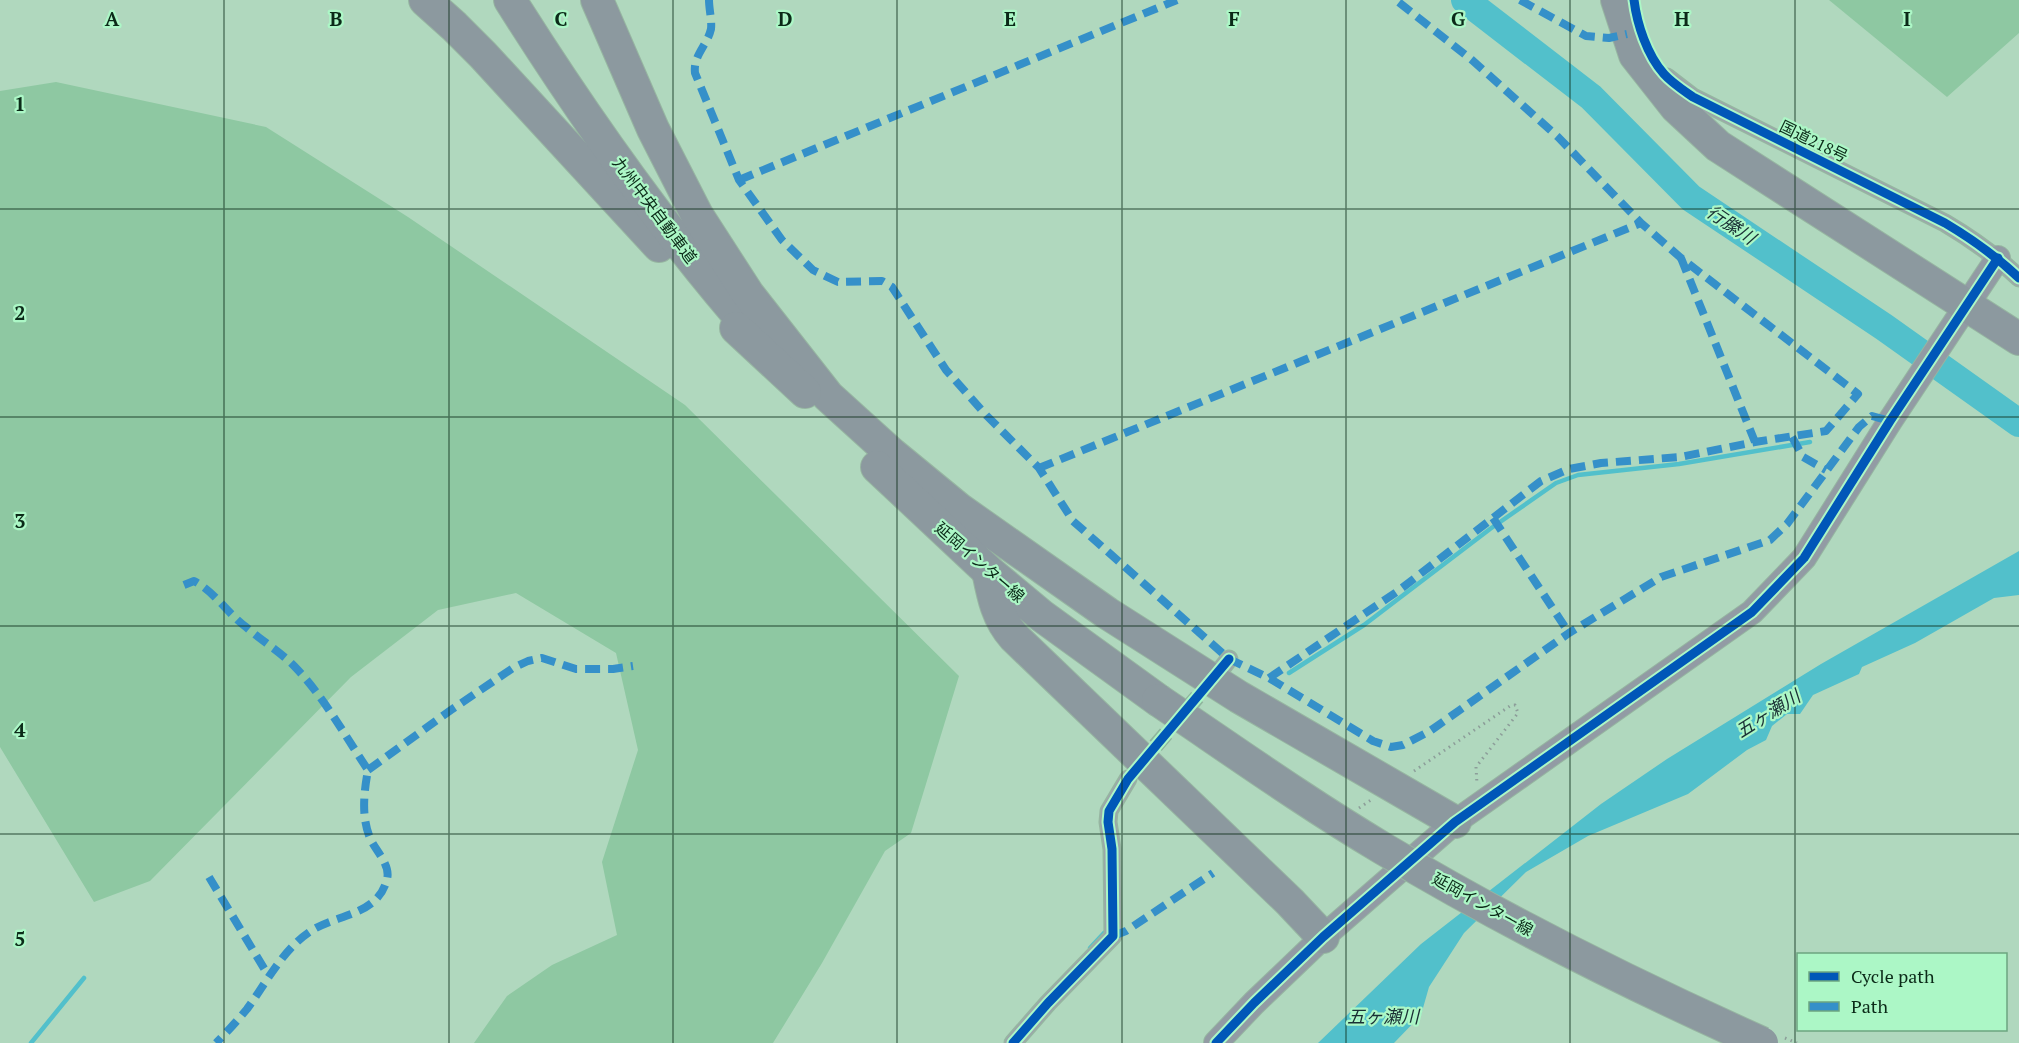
<svg xmlns="http://www.w3.org/2000/svg" width="2019" height="1043" font-family="'PT Serif','Noto Sans JP',serif">
  <style>
    .green { fill: #8ec8a2 }
    .water { fill: #52c0cb }
    .lines { fill: none; stroke-linecap: round; stroke-linejoin: round }
    .stream { stroke: #52c0cb; stroke-width: 4.5 }
    .river { stroke: #52c0cb; stroke-width: 28 }
    .street-tunnel { stroke: #8fb59d; stroke-width: 16; stroke-dasharray: 16 8; stroke-linecap: butt }
    .street-casing { stroke: #96b5a1; stroke-width: 19 }
    .secondary-casing { stroke: #96b5a1; stroke-width: 26 }
    .highway-casing { stroke: #96b5a1; stroke-width: 34 }
    .path { stroke: #8c9d99; stroke-width: 3; stroke-dasharray: 1.5 4.5; stroke-linecap: butt }
    .street { stroke: #9ca5ab; stroke-width: 16 }
    .secondary { stroke: #929ba4; stroke-width: 24 }
    .highway { stroke: #8c999f; stroke-width: 32 }
    .highway-bridge-casing { stroke: #96b5a1; stroke-width: 34; stroke-linecap: butt }
    .path-bridge { stroke: #8c9d99; stroke-width: 3; stroke-dasharray: 1.5 4.5; stroke-linecap: butt }
    .highway-bridge { stroke: #8c999f; stroke-width: 32 }
    .quiet { stroke: #3590c9; stroke-width: 8; stroke-dasharray: 15 8; stroke-linecap: butt }
    .cycleway-casing { stroke: #acf7c6; stroke-width: 13 }
    .cycleway { stroke: #0057b8; stroke-width: 9 }
    .grid { fill: none; stroke: #0b2a18; stroke-width: 1.5; stroke-opacity: 0.55 }
    .labels { text-anchor: middle; stroke-width: 4.5; stroke-linejoin: round; paint-order: stroke }
    .street-label { font-size: 16px; fill: #0b2a18; stroke: #acf7c6 }
    .water-label { font-size: 18px; font-style: italic; fill: #192f34; stroke: #acf7c6 }
    .grid-label { font-size: 20px; text-anchor: middle; font-weight: bold; fill: #0b2a18; stroke: #acf7c6; stroke-width: 4.5; stroke-linejoin: round; paint-order: stroke }
  </style>
  <rect width="100%" height="100%" fill="#b0d8be"/>
  <g class="green">
    <path d="M 1829,0 L 2019,0 L 2019,33 L 1947,97 Z"/>
    <path d="M 56,82 L 266,127 L 408,217 L 685,405 L 959,676 L 911,833 L 885,851 L 822,963 L 773,1043 L 474,1043 L 507,996 L 552,965 L 617,935 L 602,862 L 638,750 L 616,653 L 516,593 L 438,610 L 351,677 L 150,881 L 94,902 L 0,747 L 0,91 Z"/>
  </g>
  <path class="water" d="M 2019,551 L 2019,595 L 1994,598 L 1915,643 L 1862,667 L 1859,674 L 1813,695 L 1800,714 L 1787,714 L 1772,726 L 1766,740 L 1747,750 L 1688,794 L 1588,836 L 1526,872 L 1464,933 L 1429,987 L 1421,1015 L 1394,1043 L 1318,1043 L 1421,944 L 1601,804 L 1667,759 L 1821,664 Z"/>
  <g class="lines">
    <g class="stream">
      <path d="M 1289,673 L 1364,625 L 1490,529 L 1556,483 L 1578,475 L 1679,464 L 1810,442"/>
      <path d="M 1090,948 L 1104,933"/>
      <path d="M 31,1043 L 84,978"/>
    </g>
    <path class="river" d="M 1465,0 L 1591,97 L 1691,198 L 1884,327 L 2019,423"/>
    <path class="street-tunnel" d="M 1140,764 L 1217,674"/>
    <g class="street-casing">
      <g id="street">
        <path d="M 1667,77 L 1693,97 L 1945,223 C 1972,239 1996,256 2019,278"/>
        <path d="M 1222,668 L 1229,659"/>
        <path d="M 1013,1043 L 1048,1003 L 1113,936 L 1112,849 L 1108,822 L 1109,811 L 1128,779"/>
      </g>
    </g>
    <g class="secondary-casing">
      <path id="secondary" d="M 1216,1043 L 1254,1003 L 1323,937 L 1455,822 L 1752,612 L 1804,558 L 1890,421 L 1998,258"/>
    </g>
    <g class="highway-casing">
      <g id="highway">
        <path d="M 425,0 L 454,26 L 483,55 L 659,246"/>
        <path d="M 510,0 C 585,119 665,233 758,338"/>
        <path d="M 597,0 L 653,129 L 697,215 L 748,294 L 828,396 L 892,454 L 959,509 L 1107,613 L 1239,697 L 1455,822"/>
        <path d="M 1617,0 L 1635,55 L 1676,107 L 1718,146 L 2019,339"/>
        <path d="M 736,328 L 805,392"/>
        <path d="M 877,467 L 988,571 L 1042,616 L 1158,700"/>
        <path d="M 988,571 C 993,596 997,618 1014,637 L 1290,902 L 1323,937"/>
      </g>
    </g>
    <g class="path">
      <path d="M 1414,771 L 1510,706 L 1515,705 L 1518,713 L 1476,767 L 1477,784"/>
      <path d="M 1359,808 L 1371,800"/>
    </g>
    <use href="#street" class="street"/>
    <use href="#secondary" class="secondary"/>
    <use href="#highway" class="highway"/>
    <g class="highway-bridge-casing">
      <path id="highway-bridge" d="M 1158,700 C 1232,750 1305,802 1382,848 C 1504,921 1632,985 1762,1043"/>
    </g>
    <path class="path-bridge" d="M 1785,1038 L 1797,1043"/>
    <use href="#highway-bridge" class="highway-bridge"/>
    <g class="quiet">
      <path d="M 709,0 C 709,9 712,20 711,29 C 707,46 693,55 695,73 L 739,180 L 782,240 L 813,270 L 838,282 L 882,281 L 892,287 L 946,370 L 987,416 L 1039,468 L 1073,521 L 1229,659 L 1269,678 L 1373,741 L 1391,747 L 1403,745 L 1430,731 L 1569,633 L 1661,577 L 1770,540 L 1787,524 L 1859,427 L 1872,416 L 1890,421"/>
      <path d="M 1520,0 L 1586,36 L 1609,38 L 1627,34"/>
      <path d="M 739,180 L 1177,0"/>
      <path d="M 1681,258 L 1755,442"/>
      <path d="M 1792,437 L 1803,457 L 1826,470"/>
      <path d="M 1039,468 L 1641,223"/>
      <path d="M 1493,518 L 1569,633"/>
      <path d="M 184,585 L 194,581 C 216,593 227,613 246,627 C 262,641 281,652 296,668 C 323,696 346,737 368,770 C 364,792 361,816 370,838 C 375,850 391,865 387,879 C 378,916 336,914 311,931 C 282,950 267,982 247,1009 C 237,1021 227,1032 216,1043"/>
      <path d="M 1269,678 L 1398,591 L 1541,481 L 1569,469 L 1601,463 L 1680,457 L 1755,442 L 1826,431 L 1858,394 L 1681,258 L 1641,223 L 1558,137 L 1472,60 L 1396,0"/>
      <path d="M 368,770 L 451,710 L 513,668 L 528,661 L 542,658 L 576,669 L 613,669 L 633,666"/>
      <path d="M 209,877 L 268,975"/>
      <path d="M 1113,936 L 1126,931 L 1213,873"/>
    </g>
    <g class="cycleway-casing">
      <g id="cycleway">
        <path d="M 1634,0 C 1637,24 1647,55 1664,74 C 1672,83 1683,90 1693,97 L 1945,223 C 1972,239 1996,256 2019,278"/>
        <path d="M 1013,1043 L 1048,1003 L 1113,936 L 1112,849 L 1108,822 L 1109,811 L 1128,779 L 1229,659"/>
        <path d="M 1216,1043 L 1254,1003 L 1323,937 L 1455,822 L 1752,612 L 1804,558 L 1890,421 L 1998,258"/>
      </g>
    </g>
    <use href="#cycleway" class="cycleway"/>
  </g>
  <path class="grid" d="M 224,0 L 224,1043M 449,0 L 449,1043M 673,0 L 673,1043M 897,0 L 897,1043M 1122,0 L 1122,1043M 1346,0 L 1346,1043M 1570,0 L 1570,1043M 1795,0 L 1795,1043M 0,209 L 2019,209M 0,417 L 2019,417M 0,626 L 2019,626M 0,834 L 2019,834"/>
  <g class="labels">
    <g class="street-label">
      <text transform="translate(1814 141) rotate(26)" y="6">国道218号</text>
      <text transform="translate(655 210) rotate(53)" y="6">九州中央自動車道</text>
      <text transform="translate(980 562) rotate(41)" y="6">延岡インター線</text>
      <text transform="translate(1483 904) rotate(29)" y="6">延岡インター線</text>
    </g>
    <g class="water-label">
      <text transform="translate(1731 225) rotate(34)" y="6">行縢川</text>
      <text transform="translate(1768 714) rotate(-32)" y="6">五ヶ瀬川</text>
      <text x="1383" y="1023">五ヶ瀬川</text>
    </g>
  </g>
  <g class="grid-label">
    <text x="112" y="26">A</text>
    <text x="336" y="26">B</text>
    <text x="561" y="26">C</text>
    <text x="785" y="26">D</text>
    <text x="1010" y="26">E</text>
    <text x="1234" y="26">F</text>
    <text x="1458" y="26">G</text>
    <text x="1682" y="26">H</text>
    <text x="1907" y="26">I</text>
    <text x="20" y="111">1</text>
    <text x="20" y="320">2</text>
    <text x="20" y="528">3</text>
    <text x="20" y="737">4</text>
    <text x="20" y="946">5</text>
  </g>
  <rect x="1797" y="953" width="210" height="78" fill="#acf7c6" stroke="#6ca580" stroke-width="1.5"/>
  <rect x="1809" y="972" width="30" height="9" fill="#0057b8" stroke="#6ca580" stroke-width="1.5"/>
  <text x="1851" y="983" font-size="18" fill="#0b2a18">Cycle path</text>
  <rect x="1809" y="1002" width="30" height="9" fill="#3590c9" stroke="#6ca580" stroke-width="1.5"/>
  <text x="1851" y="1013" font-size="18" fill="#0b2a18">Path</text>
</svg>
